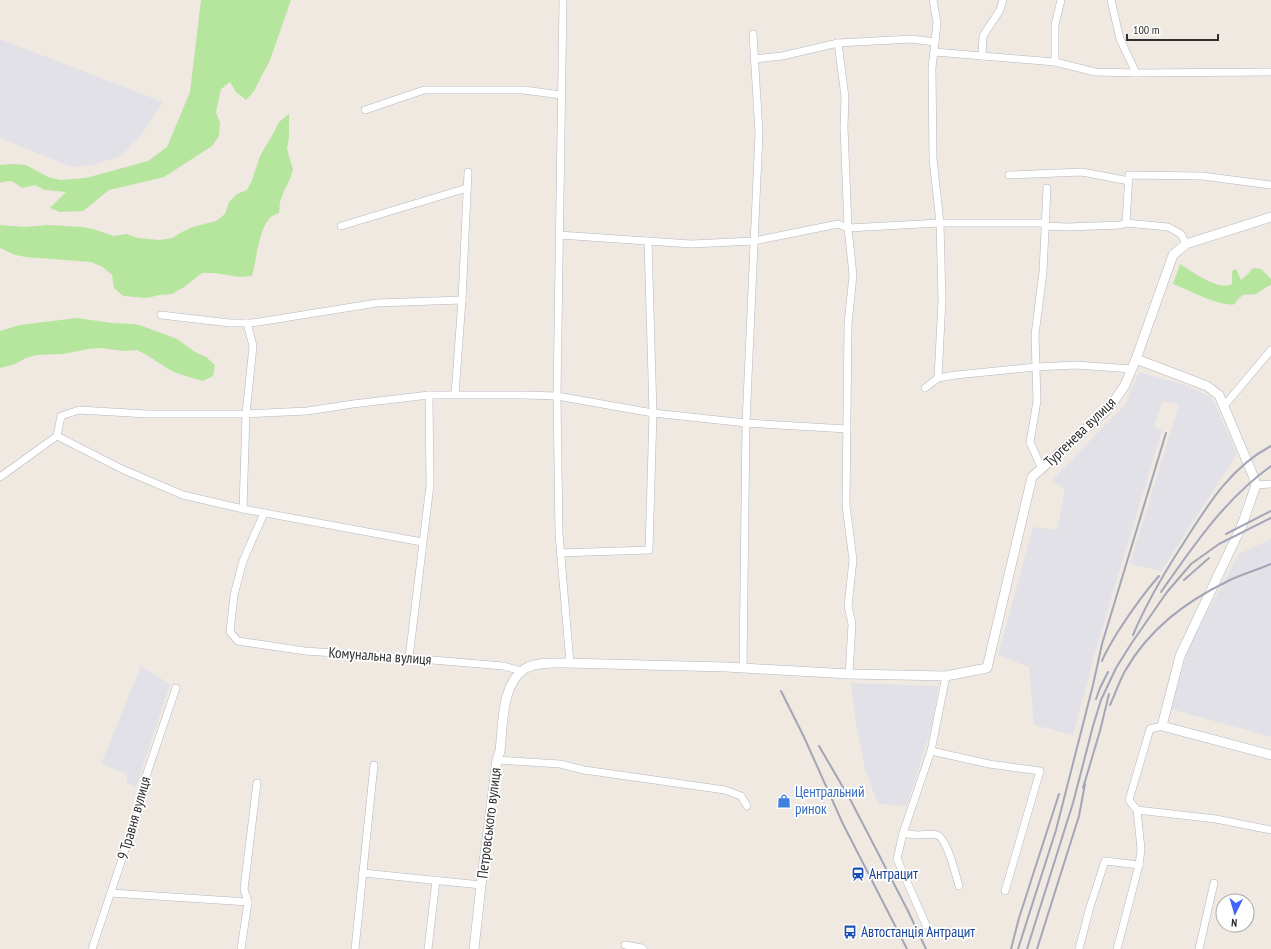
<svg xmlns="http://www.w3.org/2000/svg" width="1271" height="949" font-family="'PT Sans Narrow',sans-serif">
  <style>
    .industrial { fill: #e3e1e8 }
    .green { fill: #b6e59e }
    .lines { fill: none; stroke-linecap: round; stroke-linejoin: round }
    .street-casing { stroke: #b4b7c1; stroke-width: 8 }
    .secondary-casing { stroke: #b4b7c1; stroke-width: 10 }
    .street { stroke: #fff; stroke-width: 7 }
    .secondary { stroke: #fff; stroke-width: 9 }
    .rail { stroke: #a3a6b8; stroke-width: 2 }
    .labels { text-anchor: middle; stroke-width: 3.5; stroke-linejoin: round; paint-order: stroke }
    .street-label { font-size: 15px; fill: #2e2e2e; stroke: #fff }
    .shop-label { font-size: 15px; fill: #366cbe; stroke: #fff; text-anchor: start }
    .transit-label { font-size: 15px; fill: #164399; stroke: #fff; text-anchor: start }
  </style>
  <rect width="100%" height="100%" fill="#efe9e1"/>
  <g class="industrial">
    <path d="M 0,39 L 163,102 L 142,134 L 121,156 L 93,165 L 72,167 L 0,138 Z"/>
    <path d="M 1139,372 L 1185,385 L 1211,397 L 1215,404 L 1237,454 L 1161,571 L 1130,564 L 1179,405 L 1163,401 L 1154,427 L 1162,430 L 1099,638 L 1073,735 L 1034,725 L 1029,667 L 998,655 L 1033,527 L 1057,530 L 1065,489 L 1052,480 L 1124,406 Z"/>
    <path d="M 1271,539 L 1271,737 L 1171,709 L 1190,644 L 1239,554 Z"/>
    <path d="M 141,666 L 170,684 L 136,787 L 126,782 L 127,774 L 101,764 Z"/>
    <path d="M 851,683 L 938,686 L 932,725 L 907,806 L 878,804 L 865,769 L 856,723 Z"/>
  </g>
  <g class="green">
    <path d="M 201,0 L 291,0 L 270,60 L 254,91 L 246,100 L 236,92 L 230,82 L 221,89 L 216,112 L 220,123 L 219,136 L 212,146 L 164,177 L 109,190 L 83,211 L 60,212 L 50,208 L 66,192 L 45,190 L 35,185 L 22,188 L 12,181 L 2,182 L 0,183 L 0,165 L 14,164 L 26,165 L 48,177 L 60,180 L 86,178 L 148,161 L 167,147 L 190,92 Z"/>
    <path d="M 289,114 L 289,138 L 287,149 L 293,170 L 289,181 L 284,191 L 280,202 L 279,213 C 276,214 271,216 269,219 C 259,230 256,261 252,276 L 240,277 L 214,273 L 202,273 L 184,287 L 172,294 L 159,295 L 147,298 L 123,296 L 114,288 L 112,275 L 103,267 L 91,262 L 26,257 L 15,255 L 0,248 L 0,225 L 25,227 L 48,225 L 82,227 L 93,229 L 114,236 L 127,234 L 138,238 L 160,240 L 172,238 L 182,232 L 193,227 L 216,221 L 225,214 L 229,202 L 237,194 L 247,190 L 252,180 L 260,156 L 273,134 L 279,122 Z"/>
    <path d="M 1180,264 C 1191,271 1220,292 1232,284 L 1232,271 L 1236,269 L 1241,280 L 1248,274 L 1253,268 L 1261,269 L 1271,279 L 1271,285 L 1266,287 L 1256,294 L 1243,295 L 1237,300 L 1235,304 C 1222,308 1187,289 1173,284 Z"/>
    <path d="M 77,318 L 112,323 L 135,324 L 145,327 L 177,339 L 195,352 L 206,357 L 215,365 L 213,376 L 203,381 L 179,374 L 168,369 L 147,355 L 137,350 L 124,351 L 101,348 L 88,349 L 63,354 L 37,355 L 26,358 L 15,364 L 0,368 L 0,331 L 20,325 Z"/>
  </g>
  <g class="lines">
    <g class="street-casing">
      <g id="street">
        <path d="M 563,0 L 557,396 L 559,534 L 570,663"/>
        <path d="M 933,0 L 937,23 L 932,68 L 933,159 L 940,223 L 942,300 L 938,378"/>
        <path d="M 1111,0 L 1120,39 L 1136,73"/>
        <path d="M 838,43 L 845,97 L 844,127 L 848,228 L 853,275 L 848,324 L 846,505 L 853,560 L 848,606 L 852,624 L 849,674"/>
        <path d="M 935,52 L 1055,62 L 1095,72 L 1136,73 L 1271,72"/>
        <path d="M 982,56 L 983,36 L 1000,10 L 1003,0"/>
        <path d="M 754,59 L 782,56 L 838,43 L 912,39 L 935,42"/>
        <path d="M 1055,62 L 1055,25 L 1061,0"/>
        <path d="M 365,110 L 424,90 L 524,90 L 561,95"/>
        <path d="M 1009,175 L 1082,172 L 1129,181"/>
        <path d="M 1126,223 L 1129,175 L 1202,176 L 1271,185"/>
        <path d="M 341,226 L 467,188"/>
        <path d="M 1045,226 L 1067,227 L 1121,225 L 1126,223 L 1168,227 L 1181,234 L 1186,244"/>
        <path d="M 559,235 L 691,244 L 754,241 L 838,224 L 848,228 L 940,223 L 1045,223"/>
        <path d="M 161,315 L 230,323 L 252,323 L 377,303 L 462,300"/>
        <path d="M 925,388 L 938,378 L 956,375 L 1036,367 L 1076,365 L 1132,369"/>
        <path d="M 455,394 L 462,300 L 468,172"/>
        <path d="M 1224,406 L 1271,350"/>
        <path d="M 57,436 L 124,470 L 183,495 L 243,509 L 422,542"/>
        <path d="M 1042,469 L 1030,442 L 1037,401 L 1035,335 L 1043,272 L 1047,188"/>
        <path d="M 0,477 L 57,436 L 61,416 L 79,410 L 147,414 L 246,414 L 307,411 L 353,404 L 429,395 L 525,395 L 557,396 L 653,413 L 746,423 L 847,429"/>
        <path d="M 1256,485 L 1271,484"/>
        <path d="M 243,509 L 246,414 L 253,346 L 247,323"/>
        <path d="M 264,513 L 243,561 L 234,595 L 230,632 L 238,641 L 305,651 L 409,658 L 503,666 L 522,671"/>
        <path d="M 560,553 L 649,550 L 653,413 L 648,241"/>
        <path d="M 409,658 L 430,485 L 429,395"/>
        <path d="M 743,668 L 746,423 L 759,133 L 753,34"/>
        <path d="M 931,751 L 989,764 L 1040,771 L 1005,891"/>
        <path d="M 497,760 L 560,764 L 584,770 L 725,790 L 741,796 L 747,806"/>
        <path d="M 1137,810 L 1216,819 L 1271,830"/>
        <path d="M 903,833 C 908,834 913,835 918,835 C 924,835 932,833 937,835 C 947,838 956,876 959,886"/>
        <path d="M 363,873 L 481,885"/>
        <path d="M 111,893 L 248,902 L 241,949"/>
        <path d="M 248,902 L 244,889 L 257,783"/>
        <path d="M 926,925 L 897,859 L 903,833 L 931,751 L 946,676"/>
        <path d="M 625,945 L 642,948 L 643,949"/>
        <path d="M 92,949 L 145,790 L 145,779 L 176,688"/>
        <path d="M 355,949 L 374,765"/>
        <path d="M 428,949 L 436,880"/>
        <path d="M 1079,949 L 1090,907 L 1105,861 L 1139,865"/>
        <path d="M 1117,949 L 1139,865 L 1141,849 L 1137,810 L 1129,800 L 1150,729 L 1162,726"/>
        <path d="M 1199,949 L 1214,883"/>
      </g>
    </g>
    <g class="secondary-casing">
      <g id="secondary">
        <path d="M 1136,359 L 1207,386 L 1219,395 L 1254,478 L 1256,485 L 1242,525 L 1180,656 L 1162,726 L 1271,755"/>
        <path d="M 474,949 L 481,885 L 497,760 L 500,751 C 503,726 501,680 528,667 C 540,662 553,663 565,663 L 726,667 L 849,674 L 946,676 L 987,668 L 1032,477 L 1110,407 L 1125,385 L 1136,359 L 1173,255 L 1186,244 L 1271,217"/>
      </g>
    </g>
    <use href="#street" class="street"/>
    <use href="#secondary" class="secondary"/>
    <g class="rail">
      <path d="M 1226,534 L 1271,511"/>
      <path d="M 1184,580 L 1209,558"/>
      <path d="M 1161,592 C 1193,546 1225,499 1271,466"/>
      <path d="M 1133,635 C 1146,604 1163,575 1181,547 C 1206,508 1229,468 1271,446"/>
      <path d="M 1102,661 C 1106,651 1112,642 1117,633 C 1130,613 1143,594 1159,576"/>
      <path d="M 781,691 L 804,737 L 843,824 L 907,949"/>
      <path d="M 1096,699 L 1100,688 L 1108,672"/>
      <path d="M 1110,705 C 1115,694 1119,682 1125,671 C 1149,629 1185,602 1228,581 C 1242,574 1257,570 1271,564"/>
      <path d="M 819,746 L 851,801 L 907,909 L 926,949"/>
      <path d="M 1083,788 L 1100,731 L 1109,694"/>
      <path d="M 1011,949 L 1019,918 L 1059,794"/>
      <path d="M 1018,949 L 1056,830 L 1093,685 L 1102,644 L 1166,433"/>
      <path d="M 1027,949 L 1073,803 L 1093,726 L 1101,700 L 1116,668 L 1131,644 L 1167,592 L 1191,564 L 1219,544 L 1271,518"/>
      <path d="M 1037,949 L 1079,816 L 1085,784"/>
    </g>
  </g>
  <defs>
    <g id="shop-bare" transform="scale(1.08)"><path d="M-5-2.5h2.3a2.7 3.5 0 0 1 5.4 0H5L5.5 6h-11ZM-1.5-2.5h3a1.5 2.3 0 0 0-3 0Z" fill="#3f7fe0" stroke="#fff" stroke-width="2.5" paint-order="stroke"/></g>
    <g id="station-bare" transform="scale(1.08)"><path d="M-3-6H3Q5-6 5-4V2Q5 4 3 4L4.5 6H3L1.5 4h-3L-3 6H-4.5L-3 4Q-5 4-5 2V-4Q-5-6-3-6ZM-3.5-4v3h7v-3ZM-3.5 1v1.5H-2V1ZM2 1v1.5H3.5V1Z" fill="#1a4fb4" stroke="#fff" stroke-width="2.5" paint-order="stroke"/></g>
    <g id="bus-bare" transform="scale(1.08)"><path d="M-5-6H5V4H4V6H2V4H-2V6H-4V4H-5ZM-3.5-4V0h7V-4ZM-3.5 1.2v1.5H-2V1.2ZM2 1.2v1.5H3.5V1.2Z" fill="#1a4fb4" stroke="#fff" stroke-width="2.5" paint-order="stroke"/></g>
  </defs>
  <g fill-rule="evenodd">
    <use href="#shop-bare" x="784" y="801"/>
    <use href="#station-bare" x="858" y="874"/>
    <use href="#bus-bare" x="850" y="932"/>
  </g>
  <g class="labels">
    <g class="street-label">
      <text transform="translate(1080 432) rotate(-44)" y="5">Тургенева вулиця</text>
      <text transform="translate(380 656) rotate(4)" y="5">Комунальна вулиця</text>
      <text transform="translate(134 818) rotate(-74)" y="5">9 Травня вулиця</text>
      <text transform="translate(489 823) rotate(-83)" y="5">Петровського вулиця</text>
    </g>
    <g class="shop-label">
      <text x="795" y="797">Центральний<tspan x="795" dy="17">ринок</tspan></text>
    </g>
    <g class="transit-label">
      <text x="869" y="879">Антрацит</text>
      <text x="861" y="937">Автостанція Антрацит</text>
    </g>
  </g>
  <g transform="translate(1235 913) rotate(185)"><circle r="19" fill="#ffffff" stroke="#ababab"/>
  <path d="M0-3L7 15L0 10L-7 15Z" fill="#4264fb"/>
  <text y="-6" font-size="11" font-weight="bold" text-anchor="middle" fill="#2e2e2e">N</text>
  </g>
  <path d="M1127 34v6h91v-6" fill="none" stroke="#2e2e2e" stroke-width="2"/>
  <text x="1133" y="34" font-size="12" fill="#2e2e2e" stroke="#ffffff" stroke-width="3" paint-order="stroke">100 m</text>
</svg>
